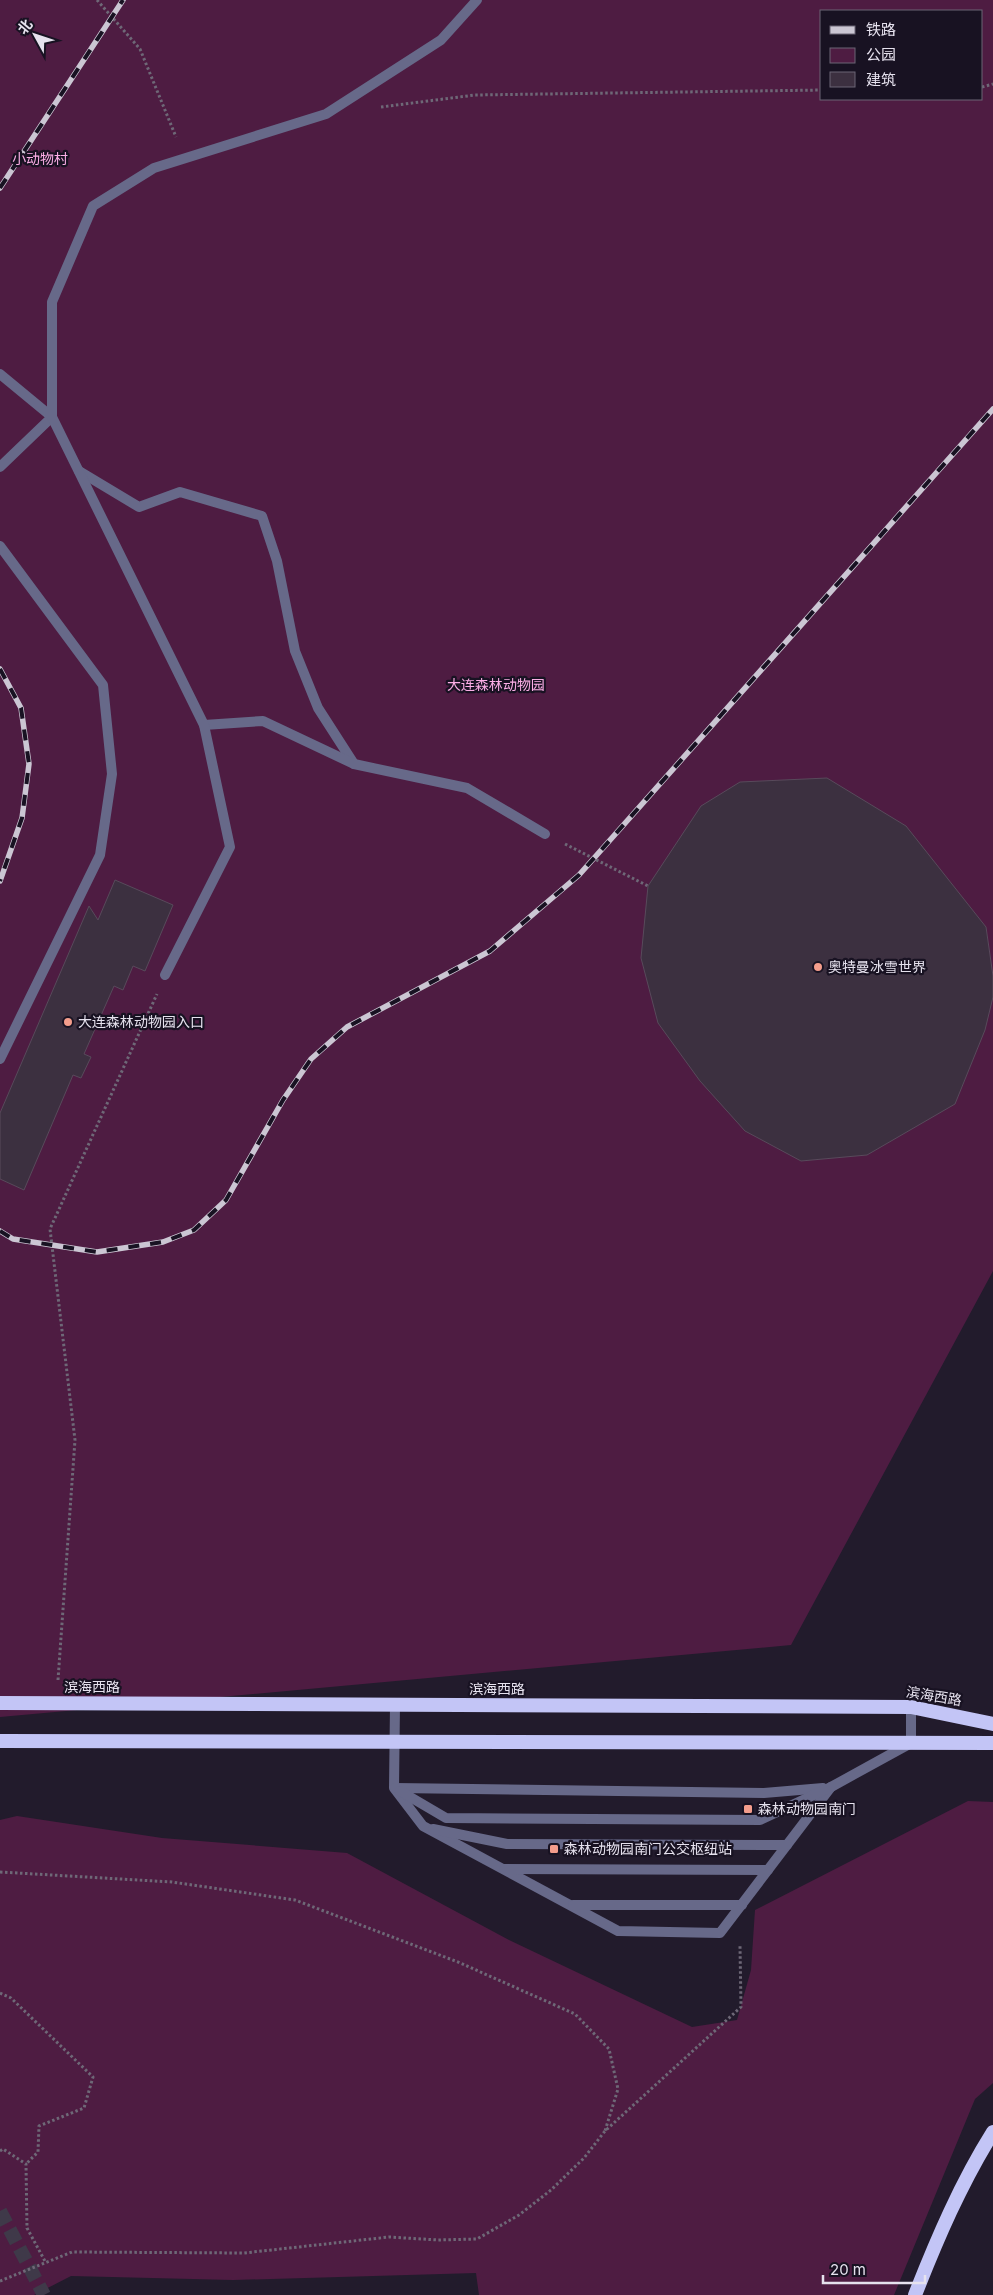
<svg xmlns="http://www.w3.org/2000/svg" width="993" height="2295" font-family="Inter,'Noto Sans SC',sans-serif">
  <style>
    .green { fill: #4e1c42; fill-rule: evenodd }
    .building { fill: #3c3040; stroke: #584a5b }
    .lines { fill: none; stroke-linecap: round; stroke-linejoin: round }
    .trunk-tunnel { stroke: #3f3949; stroke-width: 14; stroke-dasharray: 14 7; stroke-linecap: butt }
    .path { stroke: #6e6877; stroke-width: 3; stroke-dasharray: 2.5 2.5; stroke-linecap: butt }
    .service { stroke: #676989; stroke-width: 10 }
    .trunk { stroke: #c3c5f6; stroke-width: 14 }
    .rail-casing { stroke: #cbc6d3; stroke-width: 5.5 }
    .rail { stroke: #181222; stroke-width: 4; stroke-dasharray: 11; stroke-linecap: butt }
    .poi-dot { fill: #f49d8c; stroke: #181222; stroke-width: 2 }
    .labels { text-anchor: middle; stroke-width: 4.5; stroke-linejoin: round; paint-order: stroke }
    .park-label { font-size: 14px; fill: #fbaee6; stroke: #181222 }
    .poi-label { font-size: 14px; fill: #e6e2ee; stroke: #181222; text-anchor: start }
    .street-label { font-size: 14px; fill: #e6e2ee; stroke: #181222 }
  </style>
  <rect width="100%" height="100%" fill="#221b2c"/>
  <g class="green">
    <path d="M 0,0 L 993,0 L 993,1271 L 791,1645 L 0,1717 ZM 822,11 L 982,11 L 982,99 L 822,99 Z"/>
    <path d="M 968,1801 L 993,1802 L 993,2083 L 975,2099 L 894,2295 L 479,2295 L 476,2273 L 233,2280 L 71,2276 L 34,2295 L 0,2295 L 0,1820 L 17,1816 L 162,1838 L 347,1853 L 509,1940 L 692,2027 L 737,2020 L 751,1970 L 755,1910 Z"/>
  </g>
  <g class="building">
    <path d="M 827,778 L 906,826 L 986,927 L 993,976 L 993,997 L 985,1030 L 955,1104 L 867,1155 L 801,1161 L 745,1131 L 700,1081 L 658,1023 L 641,958 L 648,886 L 701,806 L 740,782 Z"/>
    <path d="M 115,880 L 173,905 L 145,971 L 133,966 L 123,990 L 114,986 L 84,1054 L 91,1057 L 81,1078 L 73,1075 L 24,1190 L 0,1179 L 0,1113 L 89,906 L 98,920 Z"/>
  </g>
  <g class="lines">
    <path class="trunk-tunnel" d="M 0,2211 L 44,2295"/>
    <g class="path">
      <path d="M 97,0 L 140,49 L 176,137"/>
      <path d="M 982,87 L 993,84"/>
      <path d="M 381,107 L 475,95 L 822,90"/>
      <path d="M 565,844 L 648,886"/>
      <path d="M 58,1680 L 75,1440 L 50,1229 L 157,994"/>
      <path d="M 0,1872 L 172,1882 L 295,1900 L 458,1962 L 575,2014 L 609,2049 L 618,2089 L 605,2131"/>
      <path d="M 0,1993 L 11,1998 L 93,2077 L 84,2108 L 39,2126 L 38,2152 L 26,2164"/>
      <path d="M 0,2151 L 3,2149 L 26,2164 L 27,2228 L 46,2263"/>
      <path d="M 0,2281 L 72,2252 L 244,2253 L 389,2237 L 438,2240 L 477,2239 L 519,2215 L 551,2190 L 584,2158 L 605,2131 L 741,2007 L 740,1946"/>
    </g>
    <g class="service">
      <path d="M 0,374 L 52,417 L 0,467"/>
      <path d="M 79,471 L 139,507 L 180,492 L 262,516 L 277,561 L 295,651 L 318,708 L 354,764"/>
      <path d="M 0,546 L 103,685 L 112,774 L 100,855 L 0,1059"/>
      <path d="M 204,725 L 263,721 L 354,764 L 467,788 L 545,834"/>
      <path d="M 165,975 L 230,847 L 204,725 L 52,417 L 52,302 L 93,206 L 154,168 L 326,114 L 441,40 L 477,0"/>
      <path d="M 395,1705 L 394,1788 L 423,1826 L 618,1931 L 720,1933 L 831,1787"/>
      <path d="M 395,1788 L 764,1793 L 823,1788"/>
      <path d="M 400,1791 L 446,1818 L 760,1820 L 831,1787 L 911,1743 L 911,1707"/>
      <path d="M 433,1829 L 507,1844 L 787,1845"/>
      <path d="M 504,1869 L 768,1870"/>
      <path d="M 573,1905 L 742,1905"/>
    </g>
    <g class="trunk">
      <path d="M 0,1703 L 911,1707 L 993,1724"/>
      <path d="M 0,1741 L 993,1743"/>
      <path d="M 915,2295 C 937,2239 961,2183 993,2132"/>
    </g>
    <g class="rail-casing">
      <g id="rail">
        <path d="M 0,188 L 123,0"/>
        <path d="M 0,669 L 21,708 L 29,764 L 22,818 L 0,881"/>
        <path d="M 0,1231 L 13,1239 L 97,1252 L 163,1242 L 194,1230 L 226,1200 L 283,1100 L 311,1059 L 347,1027 L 490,951 L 579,875 L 993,409"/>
      </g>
    </g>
    <use href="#rail" class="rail"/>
  </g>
  <g class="poi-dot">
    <circle cx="818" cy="967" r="5"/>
    <circle cx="68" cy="1022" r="5"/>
    <rect x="743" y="1804" width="10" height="10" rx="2.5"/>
    <rect x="549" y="1844" width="10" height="10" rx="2.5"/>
  </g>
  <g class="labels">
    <g class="park-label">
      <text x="40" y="164">小动物村</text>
      <text x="496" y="690">大连森林动物园</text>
    </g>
    <g class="poi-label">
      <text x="828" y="972">奥特曼冰雪世界</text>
      <text x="78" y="1027">大连森林动物园入口</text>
      <text x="758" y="1814">森林动物园南门</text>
      <text x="564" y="1854">森林动物园南门公交枢纽站</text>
    </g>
    <g class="street-label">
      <text x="92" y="1692">滨海西路</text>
      <text x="497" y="1694">滨海西路</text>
      <text transform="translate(934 1696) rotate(9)" y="5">滨海西路</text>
    </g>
  </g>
  <rect x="820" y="10" width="162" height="90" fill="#181222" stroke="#6a6574"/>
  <rect x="830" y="26" width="25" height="8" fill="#cbc6d3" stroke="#6a6574"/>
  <text x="866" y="35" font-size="15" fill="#e6e2ee">铁路</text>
  <rect x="830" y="48" width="25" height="15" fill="#4e1c42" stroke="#6a6574"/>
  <text x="866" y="60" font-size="15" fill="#e6e2ee">公园</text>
  <rect x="830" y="72" width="25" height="15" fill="#3c3040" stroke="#6a6574"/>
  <text x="866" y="85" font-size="15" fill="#e6e2ee">建筑</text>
  <g transform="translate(35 35) rotate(310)" stroke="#181222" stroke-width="4" paint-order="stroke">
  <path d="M0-4L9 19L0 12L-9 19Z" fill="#e6e2ee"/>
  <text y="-8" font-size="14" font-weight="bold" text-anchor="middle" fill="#e6e2ee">北</text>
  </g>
  <path d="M823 2275v8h102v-8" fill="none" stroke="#e6e2ee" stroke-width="2.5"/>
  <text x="830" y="2275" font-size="15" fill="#e6e2ee" stroke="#181222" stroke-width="4" paint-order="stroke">20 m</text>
</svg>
